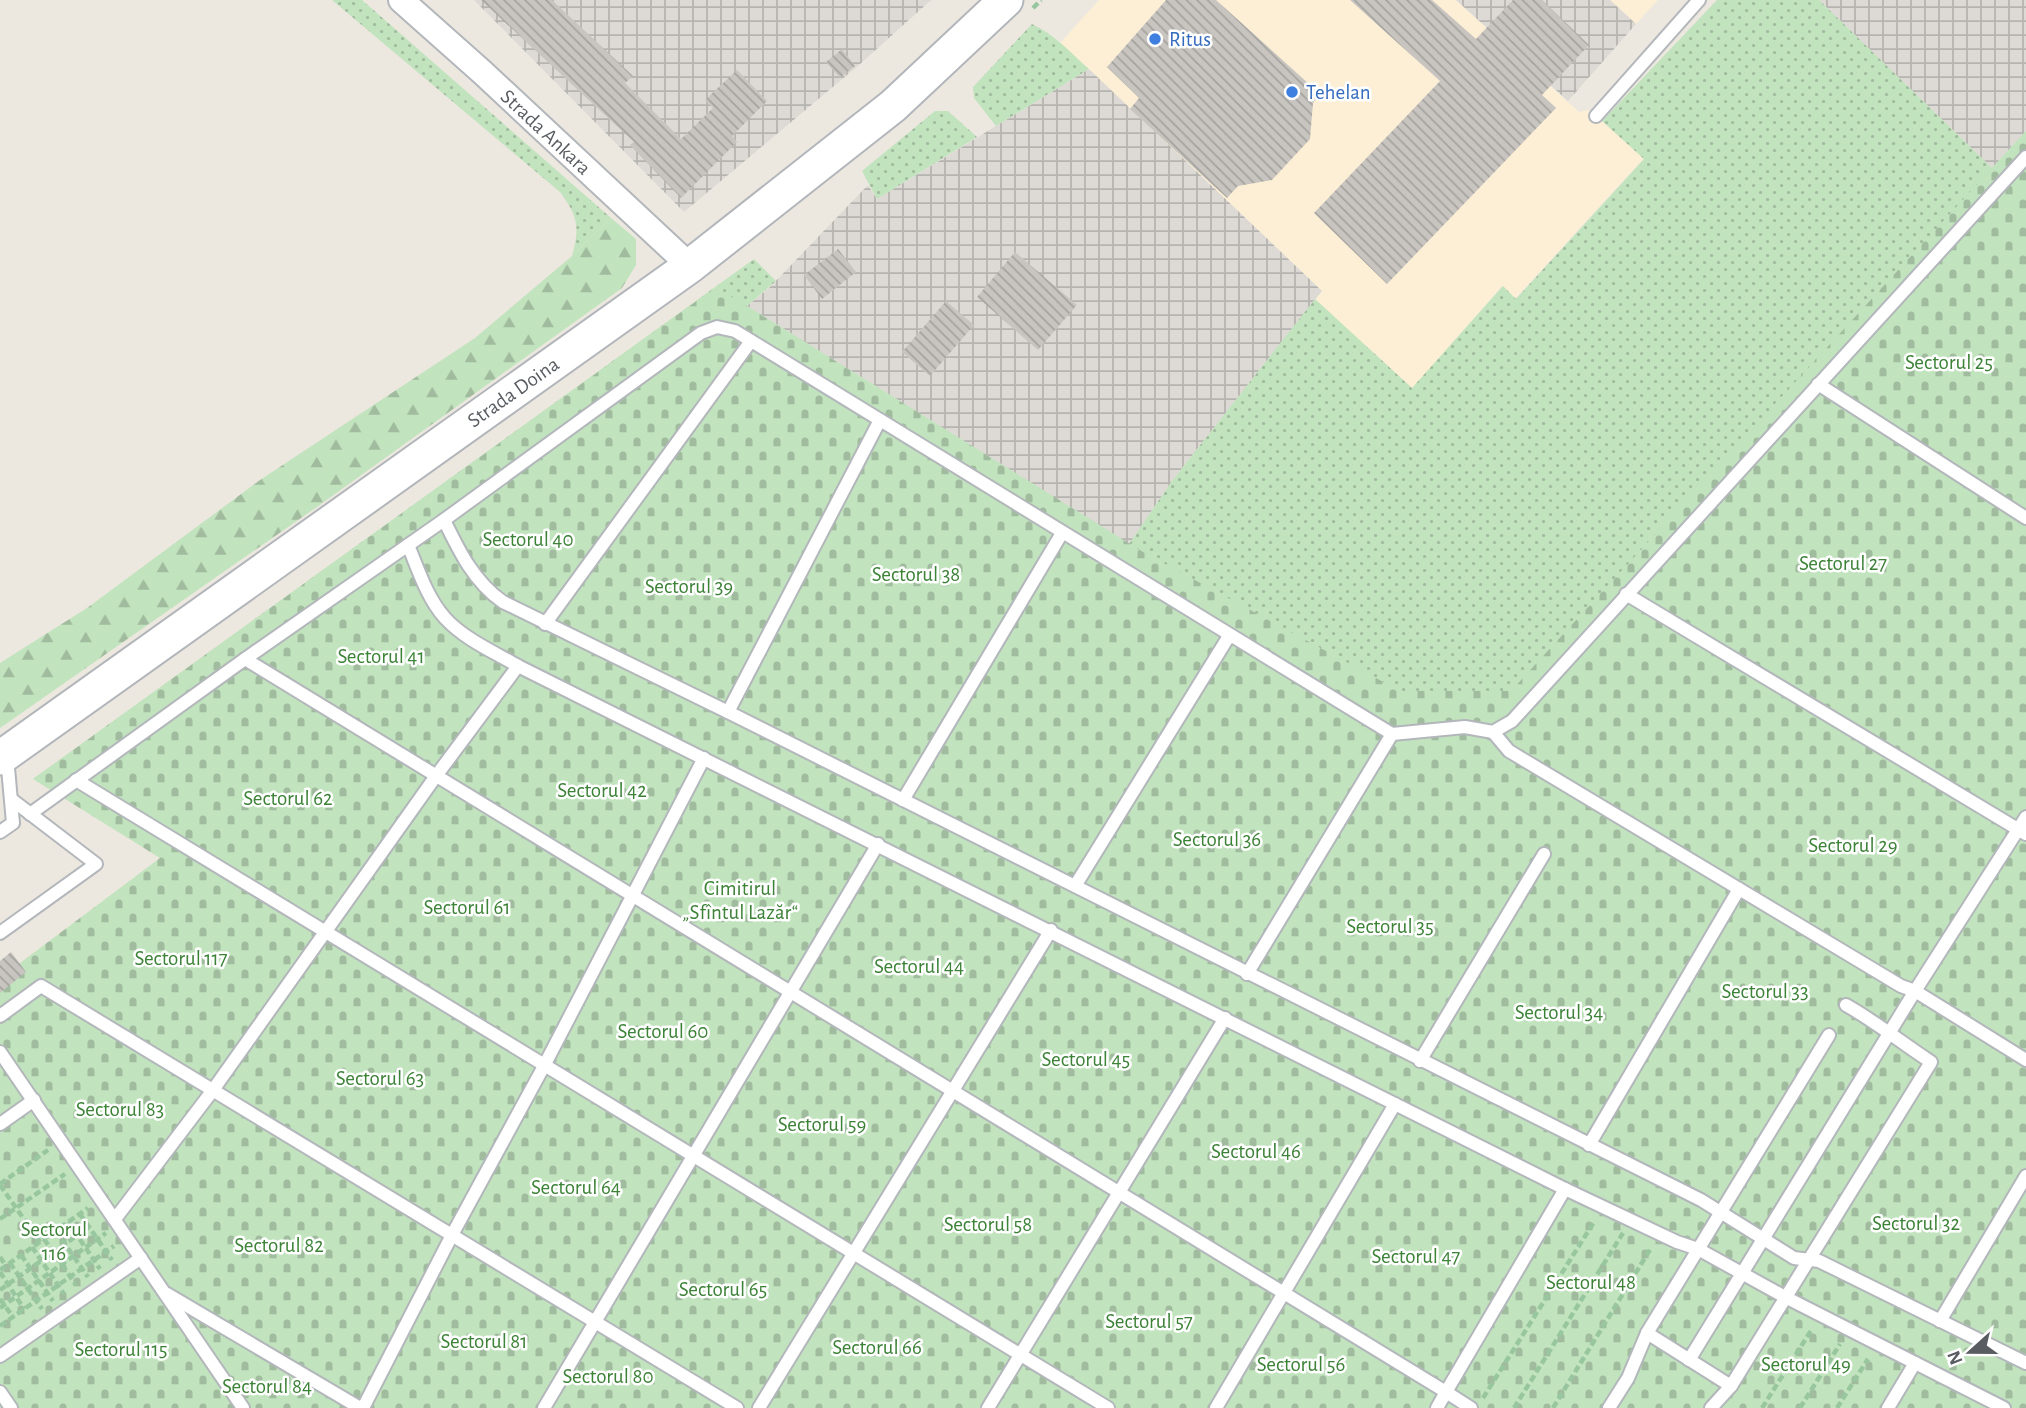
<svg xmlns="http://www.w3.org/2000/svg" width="2026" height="1408" font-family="'Alegreya Sans',sans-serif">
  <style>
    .commercial { fill: #fcefd5 }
    .industrial { fill: url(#industrial-grid) }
    .grass { fill: url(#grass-dots) }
    .forest { fill: url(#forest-firs) }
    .cemetery { fill: url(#cemetery-stones) }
    .building { fill: url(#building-back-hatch) }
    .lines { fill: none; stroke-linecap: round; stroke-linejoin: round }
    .service-casing { stroke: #b3b7bb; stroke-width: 16 }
    .minor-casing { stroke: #b3b7bb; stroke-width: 28 }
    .secondary-casing { stroke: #b2b6bb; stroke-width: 37 }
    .path { stroke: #98c69f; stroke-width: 4.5; stroke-dasharray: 7 3.5; stroke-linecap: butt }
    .service { stroke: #fff; stroke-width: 12 }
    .minor { stroke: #fff; stroke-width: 24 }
    .secondary { stroke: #fff; stroke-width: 33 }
    .shop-dot { fill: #3f7fe0; stroke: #fff; stroke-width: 2.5 }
    .labels { text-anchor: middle; stroke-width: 5; stroke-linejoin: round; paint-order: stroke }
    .shop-label { font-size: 21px; fill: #366cbe; stroke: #fff; text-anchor: start }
    .street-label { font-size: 21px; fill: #595d61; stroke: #fff }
    .park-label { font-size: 21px; fill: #3c8237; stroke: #fff }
  </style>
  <defs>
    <pattern id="industrial-grid" width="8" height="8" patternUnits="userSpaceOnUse" patternTransform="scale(1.75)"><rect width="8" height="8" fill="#dddad5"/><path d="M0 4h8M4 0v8" fill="none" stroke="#b6b4b0"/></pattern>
    <pattern id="grass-dots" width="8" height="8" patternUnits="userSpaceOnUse" patternTransform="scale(1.75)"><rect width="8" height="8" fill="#c1e3bd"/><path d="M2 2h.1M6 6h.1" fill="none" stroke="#a0bb9d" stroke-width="1.8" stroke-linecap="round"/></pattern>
    <pattern id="forest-firs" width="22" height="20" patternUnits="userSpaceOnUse" patternTransform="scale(1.75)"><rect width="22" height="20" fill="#c1e3bd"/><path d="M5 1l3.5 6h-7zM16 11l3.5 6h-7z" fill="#a0bb9d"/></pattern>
    <pattern id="cemetery-stones" width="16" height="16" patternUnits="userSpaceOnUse" patternTransform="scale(1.75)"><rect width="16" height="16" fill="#c1e3bd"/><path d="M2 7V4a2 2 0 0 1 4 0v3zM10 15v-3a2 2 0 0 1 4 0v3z" fill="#a0bb9d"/></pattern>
    <pattern id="building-back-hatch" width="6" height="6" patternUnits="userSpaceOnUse" patternTransform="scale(1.75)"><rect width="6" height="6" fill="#c8c5c0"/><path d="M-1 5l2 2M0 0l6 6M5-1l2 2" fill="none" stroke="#a5a39f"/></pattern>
  </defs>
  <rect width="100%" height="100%" fill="#ece8e0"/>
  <g class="commercial">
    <path d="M 1099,0 L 1456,0 L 1579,112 L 1588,110 L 1596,116 L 1644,158 L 1515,299 L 1502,286 L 1412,389 L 1315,299 L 1322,291 L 1060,43 Z"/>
    <path d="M 1610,0 L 1658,0 L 1636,24 Z"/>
  </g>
  <g class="industrial">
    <path d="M 474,0 L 931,0 L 859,65 L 684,212 Z"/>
    <path d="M 1456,0 L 1610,0 L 1636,24 L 1568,101 Z"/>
    <path d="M 1819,0 L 2026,0 L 2026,131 L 1992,168 Z"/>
    <path d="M 1089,69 L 1322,291 L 1172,481 L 1129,544 L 747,306 L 769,288 L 868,185 L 877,199 Z"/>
  </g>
  <g class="grass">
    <path d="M 332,0 L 362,0 L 611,218 L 572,256 C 580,227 578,216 560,192 Z"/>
    <path d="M 1717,0 L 1819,0 L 1992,168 L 2026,131 L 1508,716 L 33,779 L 754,259 L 776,281 L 747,306 L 1129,544 L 1172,481 L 1315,299 L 1412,388 L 1503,286 L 1516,299 L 1644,159 L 1602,121 Z"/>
    <path d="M 1032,24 C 1054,34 1071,53 1089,69 L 996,126 L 974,98 L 973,87 Z"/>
    <path d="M 935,111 L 948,111 L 977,137 L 877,199 L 862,171 Z"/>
  </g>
  <path class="forest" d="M 611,218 L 636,239 L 636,265 L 622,288 L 321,504 L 0,728 L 0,663 L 87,608 L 260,480 L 475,338 L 572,256 Z"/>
  <path class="cemetery" d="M 2026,131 L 2026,1408 L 0,1408 L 0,978 L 160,858 L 33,779 L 716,287 L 1143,552 L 1400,691 L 1511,691 Z"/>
  <g class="building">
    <path d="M 481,0 L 552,0 L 633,76 L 625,83 L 681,139 L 713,108 L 705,100 L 737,70 L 767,101 L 732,136 L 737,142 L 681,198 L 630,145 L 634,142 Z"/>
    <path d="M 1166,0 L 1216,0 L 1320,94 L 1313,103 L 1310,139 L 1272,180 L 1238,186 L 1227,198 L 1130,109 L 1139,98 L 1107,67 Z"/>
    <path d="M 1350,0 L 1432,0 L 1476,39 L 1513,0 L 1542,0 L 1589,45 L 1542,95 L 1556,108 L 1387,284 L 1314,213 L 1440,81 Z"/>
    <path d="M 842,49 L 855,66 L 840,78 L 826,62 Z"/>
    <path d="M 838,249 L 856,272 L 822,299 L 804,275 Z"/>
    <path d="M 1015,252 L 1077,305 L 1038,350 L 977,297 Z"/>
    <path d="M 946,301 L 974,325 L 930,376 L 902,352 Z"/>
    <path d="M 11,952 L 26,972 L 0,993 L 0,961 Z"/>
  </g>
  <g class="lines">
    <g class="service-casing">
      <g id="service">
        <path d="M 1596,116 L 1699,0"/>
        <path d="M 1818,384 L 2026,518"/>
        <path d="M 444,520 C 459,551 474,582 503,602 L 728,712 L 1701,1200 L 1794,1258 L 1819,1261 L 2026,1363"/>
        <path d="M 408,545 C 418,569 427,598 445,618 C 464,639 494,652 518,666 L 1565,1189 L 1677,1242 L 1698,1249 L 1785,1297 L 2004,1408"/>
        <path d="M 1626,594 L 2026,834"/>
        <path d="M 545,624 L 751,341"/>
        <path d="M 245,659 L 1446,1392 L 1565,1189"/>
        <path d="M 728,712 L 880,420"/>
        <path d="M 1493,732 L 1509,751 L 1901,986 L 1915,991 L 2026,1060"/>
        <path d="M 76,780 L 1108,1408"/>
        <path d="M 903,800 L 1062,533"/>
        <path d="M 30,814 L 245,659 L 444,520 L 701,333 L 717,327 L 735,331 L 1392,734 L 1465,727 L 1493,732 L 1512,721 L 2026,157"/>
        <path d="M 0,832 L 13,823 L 7,757"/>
        <path d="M 1075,886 L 1229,636"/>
        <path d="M 0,933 L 96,864 L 11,799"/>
        <path d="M 1247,974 L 1392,734"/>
        <path d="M 0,1016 L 41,986 L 737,1408"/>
        <path d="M 0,1052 L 243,1408"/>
        <path d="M 1420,1061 L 1544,854"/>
        <path d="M 0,1124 L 34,1100"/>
        <path d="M 1589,1145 L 1739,889"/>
        <path d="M 115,1219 L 213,1090 L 436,776 L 518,666"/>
        <path d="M 167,1294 L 360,1408"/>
        <path d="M 1940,1321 L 2026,1176"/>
        <path d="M 1647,1333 L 1731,1386"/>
        <path d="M 0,1356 L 141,1258"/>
        <path d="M 1689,1360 L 1915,991 L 2026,817"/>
        <path d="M 0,1392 L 11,1408"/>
        <path d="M 363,1408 L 452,1235 L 544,1066 L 704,758"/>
        <path d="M 544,1408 L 878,844"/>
        <path d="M 759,1408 L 1051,930"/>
        <path d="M 988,1408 L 1225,1018"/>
        <path d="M 1216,1408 L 1395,1104"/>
        <path d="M 1437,1408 L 1446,1392 L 1471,1408"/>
        <path d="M 1609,1408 L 1628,1378 L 1647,1333 L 1829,1035"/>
        <path d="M 1711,1408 L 1731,1386 L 1931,1062 C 1902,1043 1876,1022 1846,1005"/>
        <path d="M 1888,1408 L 1915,1363"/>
      </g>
    </g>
    <g class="minor-casing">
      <path id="minor" d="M 401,0 L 482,72 L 690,266"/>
    </g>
    <g class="secondary-casing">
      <path id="secondary" d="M 0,758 L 690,266 L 893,106 L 1006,0"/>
    </g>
    <g class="path">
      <path d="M 1033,8 L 1041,0"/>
      <path d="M 0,1184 L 48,1150"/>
      <path d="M 0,1185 L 40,1242"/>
      <path d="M 80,1214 L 112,1260"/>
      <path d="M 0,1219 L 65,1174"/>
      <path d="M 68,1222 L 100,1269"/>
      <path d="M 56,1231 L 88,1277"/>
      <path d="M 44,1239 L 76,1285"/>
      <path d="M 32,1247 L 64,1294"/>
      <path d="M 21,1255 L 53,1301"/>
      <path d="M 0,1257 L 6,1266"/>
      <path d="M 10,1263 L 42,1309"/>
      <path d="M 0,1270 L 88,1208"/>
      <path d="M 0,1272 L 24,1309"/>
      <path d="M 0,1290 L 89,1227"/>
      <path d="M 0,1299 L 13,1317"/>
      <path d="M 0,1308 L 106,1233"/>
      <path d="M 0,1326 L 114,1246"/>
      <path d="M 1483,1398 L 1594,1222"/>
      <path d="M 1514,1408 L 1623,1233"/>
      <path d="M 1553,1408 L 1651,1248"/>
      <path d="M 1762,1408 L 1812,1329"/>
      <path d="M 1800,1408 L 1840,1344"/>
      <path d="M 1837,1408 L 1868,1359"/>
    </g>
    <use href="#service" class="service"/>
    <use href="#minor" class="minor"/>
    <use href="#secondary" class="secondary"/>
  </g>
  <g class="shop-dot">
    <circle cx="1155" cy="39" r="7"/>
    <circle cx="1292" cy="92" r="7"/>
  </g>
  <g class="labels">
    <g class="shop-label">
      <text x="1169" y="46">Ritus</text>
      <text x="1306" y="99">Tehelan</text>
    </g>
    <g class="street-label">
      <text transform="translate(546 132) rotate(43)" y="7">Strada Ankara</text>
      <text transform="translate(513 392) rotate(-35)" y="7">Strada Doina</text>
    </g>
    <g class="park-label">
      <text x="1949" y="369">Sectorul 25</text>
      <text x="528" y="546">Sectorul 40</text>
      <text x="1843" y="570">Sectorul 27</text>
      <text x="916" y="581">Sectorul 38</text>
      <text x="689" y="593">Sectorul 39</text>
      <text x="381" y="663">Sectorul 41</text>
      <text x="602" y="797">Sectorul 42</text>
      <text x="288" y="805">Sectorul 62</text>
      <text x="1217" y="846">Sectorul 36</text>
      <text x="1853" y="852">Sectorul 29</text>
      <text x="740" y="895">Cimitirul<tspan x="740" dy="24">„Sfîntul Lazăr“</tspan></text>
      <text x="467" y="914">Sectorul 61</text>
      <text x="1390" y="933">Sectorul 35</text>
      <text x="181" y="965">Sectorul 117</text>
      <text x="919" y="973">Sectorul 44</text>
      <text x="1765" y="998">Sectorul 33</text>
      <text x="1559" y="1019">Sectorul 34</text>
      <text x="663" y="1038">Sectorul 60</text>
      <text x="1086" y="1066">Sectorul 45</text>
      <text x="380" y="1085">Sectorul 63</text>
      <text x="120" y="1116">Sectorul 83</text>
      <text x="822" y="1131">Sectorul 59</text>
      <text x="1256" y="1158">Sectorul 46</text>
      <text x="576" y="1194">Sectorul 64</text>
      <text x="1916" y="1230">Sectorul 32</text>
      <text x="988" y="1231">Sectorul 58</text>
      <text x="54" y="1236">Sectorul<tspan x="54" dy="24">116</tspan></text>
      <text x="279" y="1252">Sectorul 82</text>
      <text x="1416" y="1263">Sectorul 47</text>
      <text x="1591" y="1289">Sectorul 48</text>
      <text x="723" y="1296">Sectorul 65</text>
      <text x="1149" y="1328">Sectorul 57</text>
      <text x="484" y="1348">Sectorul 81</text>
      <text x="877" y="1354">Sectorul 66</text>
      <text x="121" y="1356">Sectorul 115</text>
      <text x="1301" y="1371">Sectorul 56</text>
      <text x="1806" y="1371">Sectorul 49</text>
      <text x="608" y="1383">Sectorul 80</text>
      <text x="267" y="1393">Sectorul 84</text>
    </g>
  </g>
  <g transform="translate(1970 1352) rotate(249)" stroke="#ffffff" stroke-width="5" paint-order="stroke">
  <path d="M0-5L12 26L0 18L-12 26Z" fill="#595d61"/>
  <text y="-10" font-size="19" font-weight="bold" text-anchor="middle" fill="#595d61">N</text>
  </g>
</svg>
